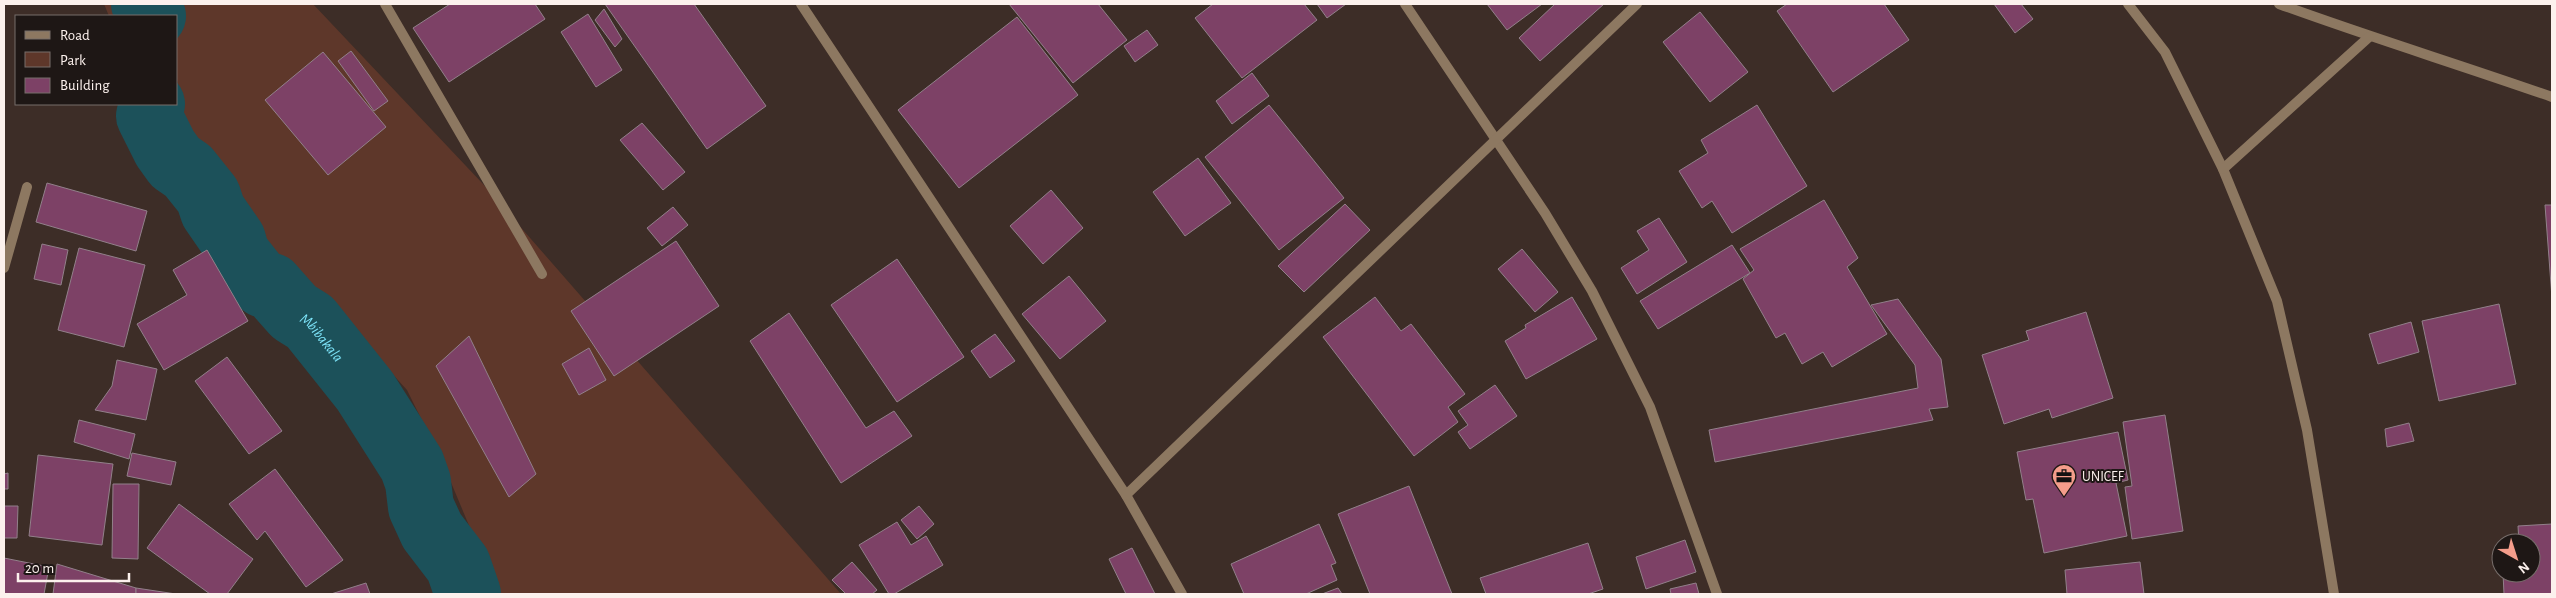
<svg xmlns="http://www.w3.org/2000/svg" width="2556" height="598" font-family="'Alegreya Sans',sans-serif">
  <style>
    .green { fill: #5e372a }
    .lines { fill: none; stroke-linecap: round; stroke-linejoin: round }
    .river { stroke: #1c515a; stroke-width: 66 }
    .building { fill: #7d4166; stroke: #92808a }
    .minor { stroke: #8d7861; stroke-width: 10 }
    .labels { text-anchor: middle; stroke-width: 4; stroke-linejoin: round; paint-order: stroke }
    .poi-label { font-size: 14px; fill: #fcf1ed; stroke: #1e1715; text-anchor: start }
    .water-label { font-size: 15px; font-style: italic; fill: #7ee5fa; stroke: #1e1715 }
  </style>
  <rect width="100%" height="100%" fill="#3d2d27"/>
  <path class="green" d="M 104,4 L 313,4 L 483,184 L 841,594 L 495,594 L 486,566 L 442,461 L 407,390 L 334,310 L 269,248 L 210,222 L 192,155 L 176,74 L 176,16 L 109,16 Z"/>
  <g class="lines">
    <g class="river">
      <path d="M 144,4 L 153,16"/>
      <path id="s1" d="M 152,104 L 149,116 L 165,148 L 175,162 L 188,171 L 208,196 L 213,211 L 233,240 L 237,254 L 256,278 L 264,285 L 271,286 L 294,312 L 310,322 L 365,391 L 412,465 L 418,482 L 421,507 L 432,531 L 458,565 L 468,594"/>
    </g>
  </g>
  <g class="building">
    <path d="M 450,4 L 535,4 L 545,19 L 449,82 L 413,28 Z"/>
    <path d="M 605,4 L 694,4 L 766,106 L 707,149 Z"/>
    <path d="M 1009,4 L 1098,4 L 1127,40 L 1073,83 Z"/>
    <path d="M 1213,4 L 1304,4 L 1317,20 L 1242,78 L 1195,18 Z"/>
    <path d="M 1317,4 L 1346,4 L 1327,18 Z"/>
    <path d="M 1487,4 L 1542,4 L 1507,30 Z"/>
    <path d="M 1555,4 L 1604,4 L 1540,61 L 1519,38 Z"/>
    <path d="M 1787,4 L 1884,4 L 1909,40 L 1833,92 L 1777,11 Z"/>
    <path d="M 1994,4 L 2021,4 L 2033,19 L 2015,33 Z"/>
    <path d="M 604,9 L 622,39 L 615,47 L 595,20 Z"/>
    <path d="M 1700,12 L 1748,72 L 1710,102 L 1663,42 Z"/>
    <path d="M 588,14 L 622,70 L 596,87 L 561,32 Z"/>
    <path d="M 1017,17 L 1078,95 L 959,188 L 898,110 Z"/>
    <path d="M 1147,30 L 1158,45 L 1135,62 L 1124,46 Z"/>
    <path d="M 351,51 L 388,101 L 374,111 L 338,61 Z"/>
    <path d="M 323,52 L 386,127 L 328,175 L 265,100 Z"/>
    <path d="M 1252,73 L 1269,96 L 1232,124 L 1216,101 Z"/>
    <path d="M 1269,105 L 1344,198 L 1279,250 L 1205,157 Z"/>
    <path d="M 1757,105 L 1807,186 L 1732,233 L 1712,201 L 1702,208 L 1679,171 L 1708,153 L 1701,140 Z"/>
    <path d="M 642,123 L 685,172 L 663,190 L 620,140 Z"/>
    <path d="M 1198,158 L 1231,203 L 1185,236 L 1153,192 Z"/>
    <path d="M 47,183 L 147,211 L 136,251 L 36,222 Z"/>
    <path d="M 1051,190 L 1083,228 L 1043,264 L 1010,226 Z"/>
    <path d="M 1824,200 L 1858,258 L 1847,267 L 1887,334 L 1832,367 L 1823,352 L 1802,364 L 1785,333 L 1776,338 L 1743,279 L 1754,270 L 1740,249 Z"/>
    <path d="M 1345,204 L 1370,230 L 1304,292 L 1278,266 Z"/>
    <path d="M 2545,205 L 2552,205 L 2552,298 Z"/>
    <path d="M 673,207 L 688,225 L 662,246 L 647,228 Z"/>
    <path d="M 1659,218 L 1687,262 L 1637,294 L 1621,268 L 1649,250 L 1637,231 Z"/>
    <path d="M 676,241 L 719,306 L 614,376 L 571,311 Z"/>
    <path d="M 42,244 L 68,250 L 61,285 L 34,279 Z"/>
    <path d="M 1732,245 L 1750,273 L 1658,329 L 1640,301 Z"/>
    <path d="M 79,248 L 145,265 L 124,347 L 58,330 Z"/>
    <path d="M 1522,249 L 1558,292 L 1535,312 L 1498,269 Z"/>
    <path d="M 207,250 L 248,321 L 164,370 L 137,324 L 187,295 L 173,270 Z"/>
    <path d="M 897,259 L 964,357 L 897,402 L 831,305 Z"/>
    <path d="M 1069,276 L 1106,321 L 1060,359 L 1022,314 Z"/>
    <path d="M 1375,297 L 1401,331 L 1411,324 L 1465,394 L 1448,407 L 1458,422 L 1414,456 L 1323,337 Z"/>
    <path d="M 1572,297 L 1597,339 L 1526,379 L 1505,341 L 1526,328 L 1525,325 Z"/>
    <path d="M 1898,299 L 1941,359 L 1948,407 L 1929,409 L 1933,420 L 1715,462 L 1709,430 L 1918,388 L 1915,365 L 1871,305 Z"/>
    <path d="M 2499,304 L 2516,384 L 2439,401 L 2422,321 Z"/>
    <path d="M 2086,312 L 2113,398 L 2052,418 L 2049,409 L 2004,424 L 1982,355 L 2029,340 L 2026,331 Z"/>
    <path d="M 789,313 L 866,428 L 894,411 L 912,436 L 841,483 L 750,341 Z"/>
    <path d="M 2411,322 L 2419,352 L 2378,364 L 2369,334 Z"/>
    <path d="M 995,334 L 1015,361 L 990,378 L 971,351 Z"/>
    <path d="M 469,336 L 536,474 L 509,497 L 436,366 Z"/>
    <path d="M 589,348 L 606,380 L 579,395 L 562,364 Z"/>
    <path d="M 227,357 L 282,431 L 249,454 L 195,381 Z"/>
    <path d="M 117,360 L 157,369 L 146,420 L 95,410 L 112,386 Z"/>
    <path d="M 1495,385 L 1517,416 L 1470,449 L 1458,432 L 1468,425 L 1458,411 Z"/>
    <path d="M 2165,415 L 2183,531 L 2132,539 L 2125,487 L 2132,486 L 2123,422 Z"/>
    <path d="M 79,420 L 135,434 L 129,459 L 74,442 Z"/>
    <path d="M 2409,423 L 2414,441 L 2387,447 L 2385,429 Z"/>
    <path d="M 2118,432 L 2128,480 L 2116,483 L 2127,536 L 2044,553 L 2033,499 L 2026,500 L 2017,452 Z"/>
    <path d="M 132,453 L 176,462 L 171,485 L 127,476 Z"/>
    <path d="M 38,455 L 113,464 L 102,545 L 29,536 Z"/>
    <path d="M 275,469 L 343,560 L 306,587 L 265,531 L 257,540 L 229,504 Z"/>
    <path d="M 8,473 L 8,489 L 4,489 L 4,474 Z"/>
    <path d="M 113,484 L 139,484 L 138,559 L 112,558 Z"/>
    <path d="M 1409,486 L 1452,594 L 1370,594 L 1338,514 Z"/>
    <path d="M 179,504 L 253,559 L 227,594 L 210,594 L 147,548 Z"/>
    <path d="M 4,506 L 18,506 L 17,538 L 4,538 Z"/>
    <path d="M 919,506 L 934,524 L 917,539 L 901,520 Z"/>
    <path d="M 897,522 L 911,545 L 926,536 L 943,565 L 894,594 L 889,594 L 859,545 Z"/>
    <path d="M 1319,524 L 1336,563 L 1331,565 L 1337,580 L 1306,594 L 1244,594 L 1231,564 Z"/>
    <path d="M 2552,524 L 2552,594 L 2504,594 L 2503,573 L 2531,573 L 2531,543 L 2519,543 L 2518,526 Z"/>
    <path d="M 1685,540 L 1696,572 L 1646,589 L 1636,557 Z"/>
    <path d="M 1588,543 L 1603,589 L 1588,594 L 1486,594 L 1480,578 Z"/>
    <path d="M 1132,548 L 1155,594 L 1126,594 L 1109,559 Z"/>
    <path d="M 4,558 L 49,567 L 44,594 L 4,594 Z"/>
    <path d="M 852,562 L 877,590 L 872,594 L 846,594 L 832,580 Z"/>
    <path d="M 2140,562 L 2144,594 L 2067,594 L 2065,570 Z"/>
    <path d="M 57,564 L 136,588 L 136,594 L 53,594 Z"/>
    <path d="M 366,583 L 370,594 L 331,594 Z"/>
    <path d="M 1696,583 L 1699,594 L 1671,594 L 1670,589 Z"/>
    <path d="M 136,588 L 176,594 L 136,594 Z"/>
    <path d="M 1338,588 L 1342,594 L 1322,594 Z"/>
  </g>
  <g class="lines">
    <g class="minor">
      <path d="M 385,4 L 542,274"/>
      <path d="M 801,4 L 1126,495 L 1182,594"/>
      <path d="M 1405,4 L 1545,213 L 1592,291 L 1650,407 L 1717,594"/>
      <path d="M 2128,4 L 2165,52 L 2223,169 L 2277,301 L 2307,430 L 2334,594"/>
      <path d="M 2279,4 C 2369,37 2461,65 2552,97"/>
      <path d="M 2223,169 L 2369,37"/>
      <path d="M 4,268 L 27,187"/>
      <path d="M 1126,495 L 1637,4"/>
    </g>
  </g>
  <defs>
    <g id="office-pin" transform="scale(1.25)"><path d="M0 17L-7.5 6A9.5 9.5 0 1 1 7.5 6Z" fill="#f49d8b" stroke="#1e1715"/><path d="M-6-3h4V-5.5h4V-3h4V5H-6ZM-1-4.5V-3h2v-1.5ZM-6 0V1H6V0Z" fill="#111"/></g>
  </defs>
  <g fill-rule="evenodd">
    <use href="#office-pin" x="2064" y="476"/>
  </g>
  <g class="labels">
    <g class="poi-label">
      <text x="2082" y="481">UNICEF</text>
    </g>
    <g class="water-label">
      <text dy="5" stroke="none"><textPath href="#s1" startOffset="300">Mbibakala</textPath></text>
    </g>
  </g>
  <rect width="2556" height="598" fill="none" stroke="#fcf1ed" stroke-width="10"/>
  <rect x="15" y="15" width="162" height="90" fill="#1e1715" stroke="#776e6b"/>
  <rect x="25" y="31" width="25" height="8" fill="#8d7861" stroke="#776e6b"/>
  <text x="60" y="40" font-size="15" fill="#fcf1ed">Road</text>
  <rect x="25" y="52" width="25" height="15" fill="#5e372a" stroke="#776e6b"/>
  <text x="60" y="65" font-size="15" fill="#fcf1ed">Park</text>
  <rect x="25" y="78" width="25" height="15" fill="#7d4166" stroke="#776e6b"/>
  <text x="60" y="90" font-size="15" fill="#fcf1ed">Building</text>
  <g transform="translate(2516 558) rotate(141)"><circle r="24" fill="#1e1715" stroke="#776e6b"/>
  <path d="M0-4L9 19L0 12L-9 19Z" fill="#f49d8b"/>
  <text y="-8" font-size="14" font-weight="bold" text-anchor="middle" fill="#fcf1ed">N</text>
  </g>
  <path d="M18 573v8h111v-8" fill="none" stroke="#fcf1ed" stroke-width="2.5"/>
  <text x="25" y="573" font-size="15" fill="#fcf1ed" stroke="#1e1715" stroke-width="4" paint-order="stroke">20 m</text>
</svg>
